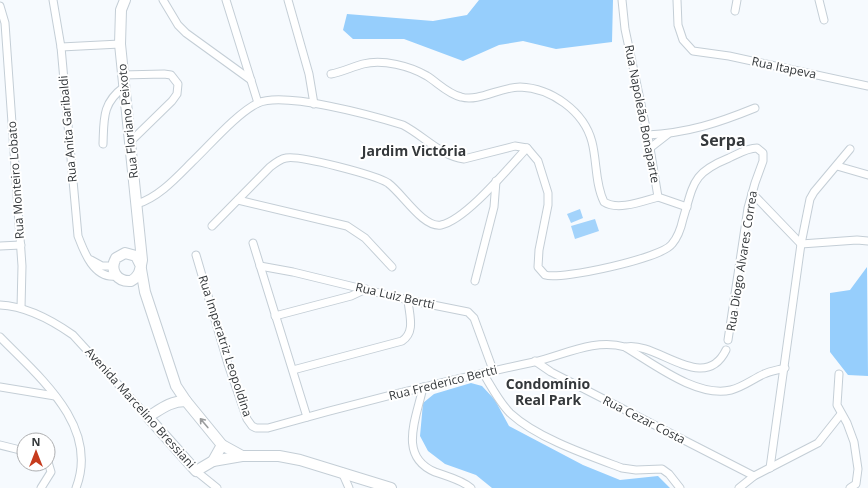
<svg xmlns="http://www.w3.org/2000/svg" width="868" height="488" font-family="'Open Sans',sans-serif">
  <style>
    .green { fill: #a3d3fb }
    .forest { fill: #96cefc }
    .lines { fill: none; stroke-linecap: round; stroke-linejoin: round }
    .street-casing { stroke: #c4ced6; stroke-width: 9 }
    .secondary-casing { stroke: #c4ced6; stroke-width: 12 }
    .street { stroke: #fff; stroke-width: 7 }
    .secondary { stroke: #fff; stroke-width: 10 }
    .oneway { stroke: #9a9c9d }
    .labels { text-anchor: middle; stroke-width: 4; stroke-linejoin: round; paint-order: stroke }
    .street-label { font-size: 12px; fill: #34383b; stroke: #fff }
    .quarter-label { font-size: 14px; font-weight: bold; fill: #34383b; stroke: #fff }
    .district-label { font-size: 16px; font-weight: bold; fill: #34383b; stroke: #fff }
  </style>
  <rect width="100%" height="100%" fill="#f6fafe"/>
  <g class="green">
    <path d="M 580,209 L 583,218 L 571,223 L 567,214 Z"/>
    <path d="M 595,219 L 599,231 L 575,239 L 571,226 Z"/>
  </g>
  <g class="forest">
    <path d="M 479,0 L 613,0 L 612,42 L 556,49 L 523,41 L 499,45 L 463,61 L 404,39 L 353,39 L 343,30 L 347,14 L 433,21 L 467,15 Z"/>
    <path d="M 867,267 L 868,376 L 848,375 L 830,352 L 830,293 L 850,290 Z"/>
    <path d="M 471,383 L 482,386 L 495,400 L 509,426 L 583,465 L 620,480 L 658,476 L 670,488 L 492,488 L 476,475 L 445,464 L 428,451 L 420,436 L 423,403 L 434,394 Z"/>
  </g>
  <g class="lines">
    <g class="street-casing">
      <g id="street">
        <path d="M 53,0 L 61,47 L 78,236 C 84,252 94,279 116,276"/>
        <path d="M 163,0 L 178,25 L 186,33 L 251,80"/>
        <path d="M 226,0 L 258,103"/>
        <path d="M 288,0 L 309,74 L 314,104"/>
        <path d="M 622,0 L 625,29 L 649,142 L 658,197 L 687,207"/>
        <path d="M 677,0 L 678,25 L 683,40 L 693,51 L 729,56 L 868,86"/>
        <path d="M 819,0 L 824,20"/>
        <path d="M 0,6 L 5,23 L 22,266 L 21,308"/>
        <path d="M 735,11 L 737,0"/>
        <path d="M 61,47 L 120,44"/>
        <path d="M 331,74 C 342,72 352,67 363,64 C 383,59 410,66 427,76 C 438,83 448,94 461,97 C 479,102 500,87 520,87 C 551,88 584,111 592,142 C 597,161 595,184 604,202 C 618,211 643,201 658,197"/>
        <path d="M 122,75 L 164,74 L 171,75 L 178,84 L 177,94 L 172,101 L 130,142"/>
        <path d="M 647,135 C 688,133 718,123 755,108"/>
        <path d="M 103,144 C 104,119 102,103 124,87"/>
        <path d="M 650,148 L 668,134"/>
        <path d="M 837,166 L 868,175"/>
        <path d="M 752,193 L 801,244"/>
        <path d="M 238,200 L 347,226 L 365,238 L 392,267"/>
        <path d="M 137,204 C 159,197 176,178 192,162 C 209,146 237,113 258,103 C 284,91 374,116 403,125 C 424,136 441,156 464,159 L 515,146 L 527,148 L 538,161 L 548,193 L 548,205 L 539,250 L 538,267 L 545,275 C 563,280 662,258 672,244 C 678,237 681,228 683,219 C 694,183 692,173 729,158 C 738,154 747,148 757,148 L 763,153 L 763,161 L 755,183 L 748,208 L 728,340"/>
        <path d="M 212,226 L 270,167 C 275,163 280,159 286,158 C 300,155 375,175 388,183 C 403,194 423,228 441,225 C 466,220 509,167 527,148"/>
        <path d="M 253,243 L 307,417"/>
        <path d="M 801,244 L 857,240 L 868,241"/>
        <path d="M 0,246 L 21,245"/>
        <path d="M 196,255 L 228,364 L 247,419 L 252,426 L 256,428 L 268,428 C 356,403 445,381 534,362 C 564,355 595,338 625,347 C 654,364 697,398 731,390 C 743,387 753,379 764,374 C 770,371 778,370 785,368"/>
        <path d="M 91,260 L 102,266 L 113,266"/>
        <path d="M 260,266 L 293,272 L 408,300 L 468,312 L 474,318 L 493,370"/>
        <path d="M 475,281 L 494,207 L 496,181"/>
        <path d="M 0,305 C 25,306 53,321 73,335 L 148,417"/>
        <path d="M 275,316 L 351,296 L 366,289"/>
        <path d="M 0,337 C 39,377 100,426 76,488"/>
        <path d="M 626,347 C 657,341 704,395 726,350"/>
        <path d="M 535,361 L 551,372 L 754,476"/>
        <path d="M 293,370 L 402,341 C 416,332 409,314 408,300"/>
        <path d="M 483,373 C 491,386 499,402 510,413 C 537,438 587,455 622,468 L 636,470 L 662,469 L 669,474 L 680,488"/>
        <path d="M 839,374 L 837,405 L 847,423 L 854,442 L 858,469 L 856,484 L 850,488"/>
        <path d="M 0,387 L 55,396"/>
        <path d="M 423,387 C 417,417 397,456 435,472 C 446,476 462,480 471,488"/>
        <path d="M 0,445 L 24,451"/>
        <path d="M 770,468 L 801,244 L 810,199 L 814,192 L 850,149"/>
        <path d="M 196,471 L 217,488"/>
        <path d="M 342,472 L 349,488"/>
        <path d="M 41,488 L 51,472 L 48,462"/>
        <path d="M 739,488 L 754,476 L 818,443 L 841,414"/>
      </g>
    </g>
    <g class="secondary-casing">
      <g id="secondary">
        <path d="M 125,0 L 121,10 L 120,44 L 142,260 C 140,270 140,276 131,281 C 117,282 109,270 116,258 L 125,253 L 136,256 L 141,266"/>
        <path d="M 141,269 L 145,292 L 176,386 L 186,401 L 222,445 L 242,456 L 279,456 L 300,460 L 391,488"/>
        <path d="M 186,401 C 170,401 161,409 148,417 L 196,471 L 213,461 L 222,445"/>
        <path d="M 213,461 L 242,456"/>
      </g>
    </g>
    <use href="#street" class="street"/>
    <use href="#secondary" class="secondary"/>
  </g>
  <defs><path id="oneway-shaft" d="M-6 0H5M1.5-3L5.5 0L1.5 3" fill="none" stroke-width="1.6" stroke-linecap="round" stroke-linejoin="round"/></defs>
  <use class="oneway" href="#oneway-shaft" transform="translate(204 423) rotate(-130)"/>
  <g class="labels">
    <g class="street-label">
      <text transform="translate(784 68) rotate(12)" y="4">Rua Itapeva</text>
      <text transform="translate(642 114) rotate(79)" y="4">Rua Napoleão Bonaparte</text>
      <text transform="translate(128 121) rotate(-96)" y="4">Rua Floriano Peixoto</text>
      <text transform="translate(68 129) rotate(-95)" y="4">Rua Anita Garibaldi</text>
      <text transform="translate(16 180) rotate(-94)" y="4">Rua Monteiro Lobato</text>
      <text transform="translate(742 261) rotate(-81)" y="4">Rua Diogo Alvares Correa</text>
      <text transform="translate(395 296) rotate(13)" y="4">Rua Luiz Bertti</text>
      <text transform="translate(225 346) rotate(72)" y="4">Rua Imperatriz Leopoldina</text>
      <text transform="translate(443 383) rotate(-14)" y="4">Rua Frederico Bertti</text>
      <text transform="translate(140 408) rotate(48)" y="4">Avenida Marcelino Bressiani</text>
      <text transform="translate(644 420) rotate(27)" y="4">Rua Cezar Costa</text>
    </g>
    <g class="quarter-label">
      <text x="414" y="156">Jardim Victória</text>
      <text x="548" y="389">Condomínio<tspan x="548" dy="16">Real Park</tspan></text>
    </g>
    <g class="district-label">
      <text x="723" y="146">Serpa</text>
    </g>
  </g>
  <g transform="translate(36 452)"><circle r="19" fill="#ffffff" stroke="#aeafb1"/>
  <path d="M0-3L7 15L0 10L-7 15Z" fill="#c63b1d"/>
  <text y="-6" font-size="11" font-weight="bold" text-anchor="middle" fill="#34383b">N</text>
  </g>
</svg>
